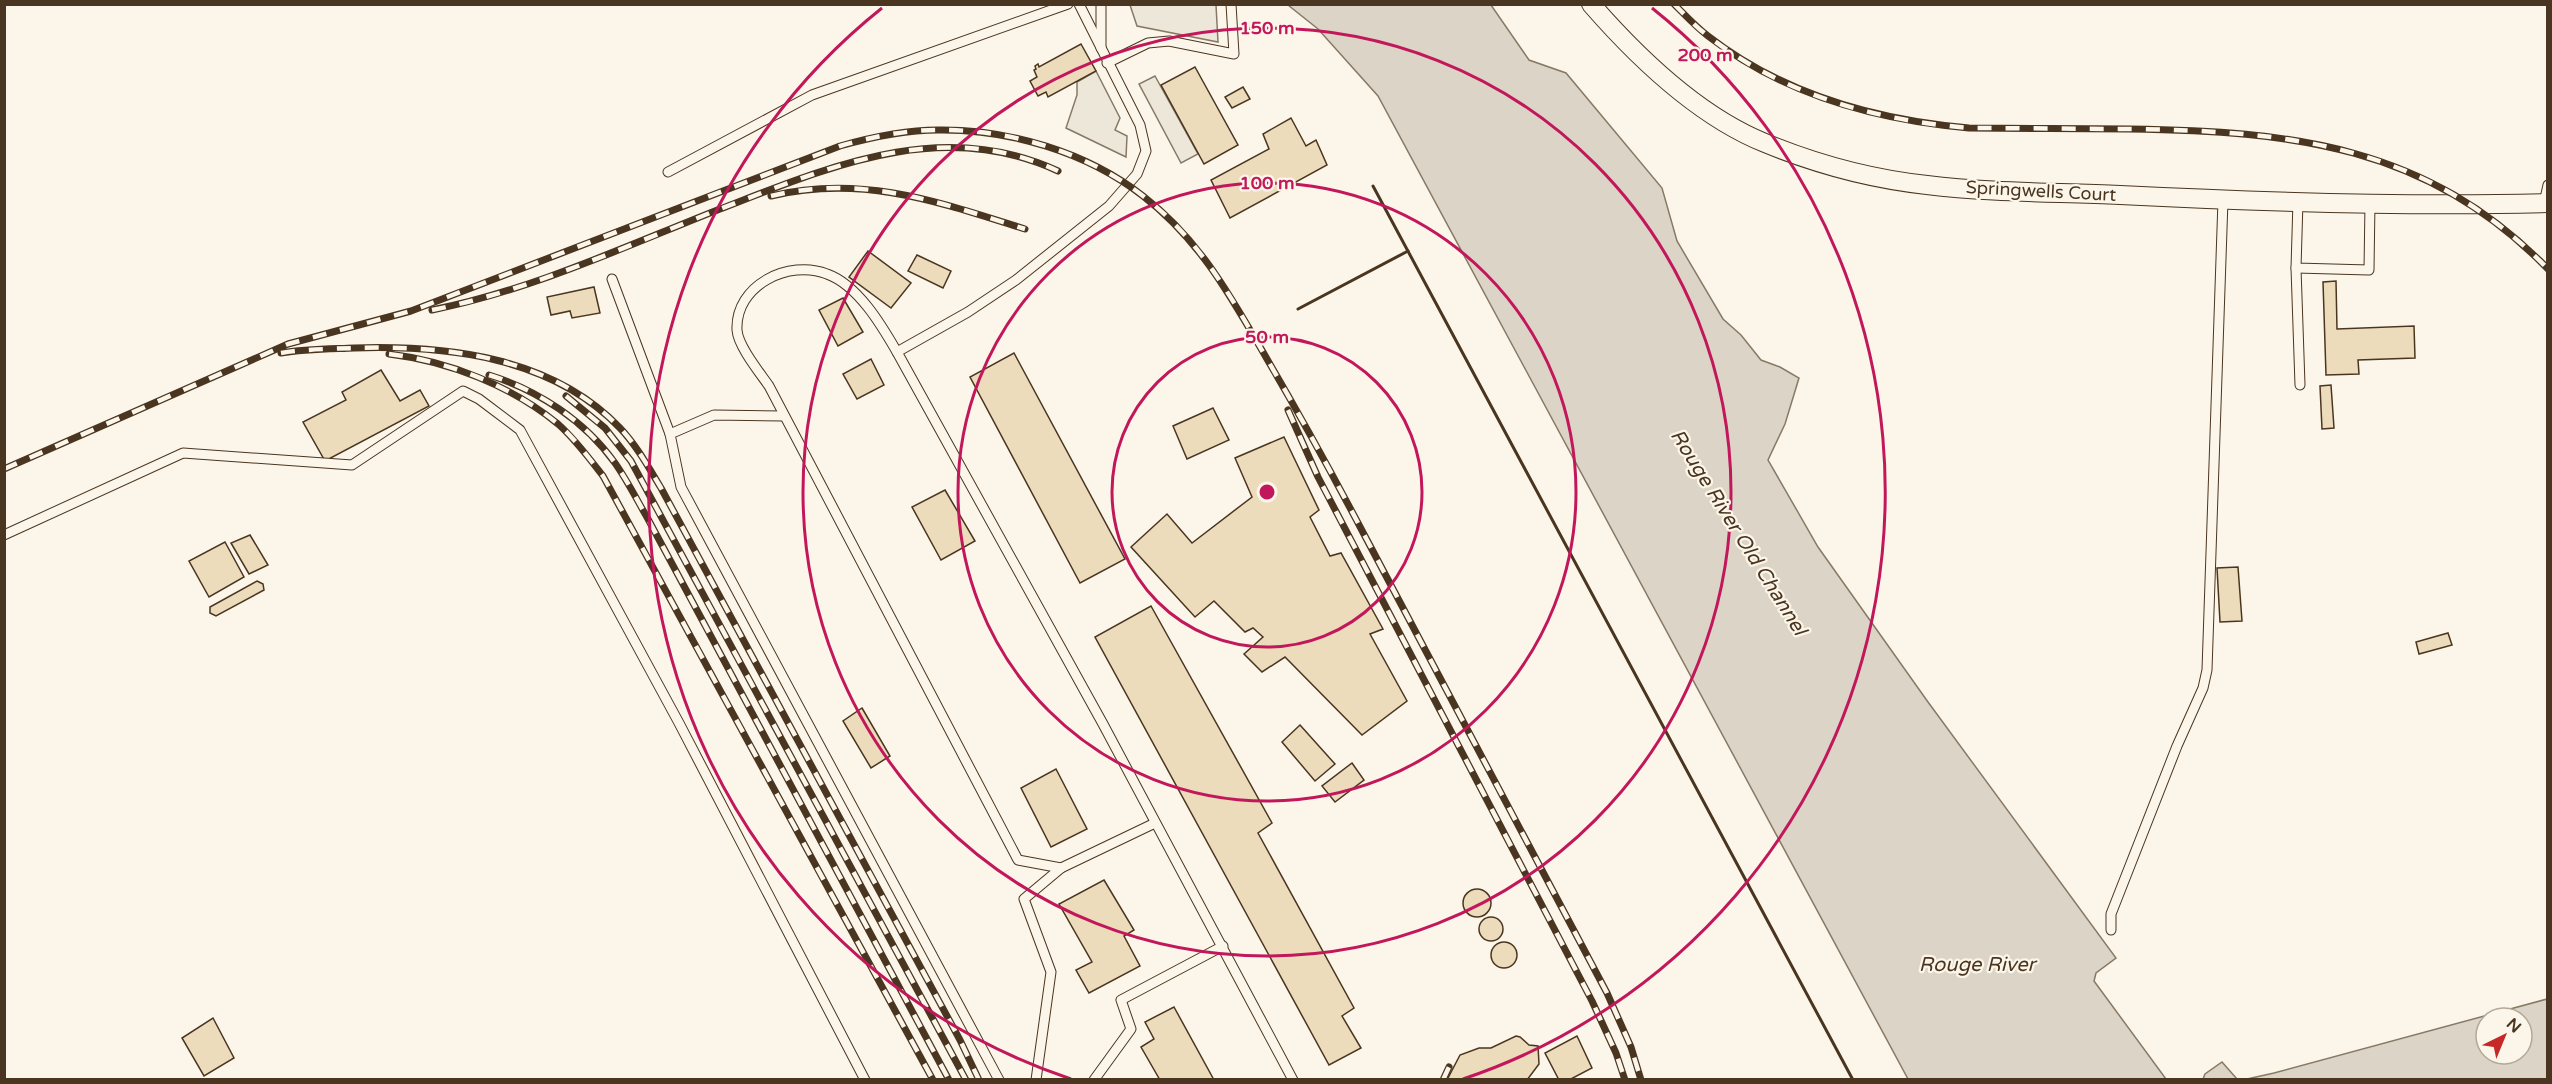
<svg xmlns="http://www.w3.org/2000/svg" width="2552" height="1084" font-family="'Varela Round',sans-serif">
  <style>
    .parking { fill: #ede7d9; stroke: #887966; stroke-width: 1.5 }
    .water { fill: #dcd4c6; stroke: #887966; stroke-width: 1.5; fill-rule: evenodd }
    .building { fill: #ecdcbc; stroke: #4a3520; stroke-width: 1.5 }
    .lines { fill: none; stroke-linecap: round; stroke-linejoin: round }
    .lane-casing { stroke: #4a3520; stroke-width: 11 }
    .street-casing { stroke: #4a3520; stroke-width: 20 }
    .lane { stroke: #fbf6e9; stroke-width: 9 }
    .street { stroke: #fbf6e9; stroke-width: 18 }
    .rail-casing { stroke: #4a3520; stroke-width: 7 }
    .rail { stroke: #fbf6e9; stroke-width: 4.5; stroke-dasharray: 14; stroke-linecap: butt }
    .wall { stroke: #4a3520; stroke-width: 3 }
    .ring { fill: none; stroke: #c2185b; stroke-width: 3 }
    .labels { text-anchor: middle; stroke-width: 4.5; stroke-linejoin: round; paint-order: stroke }
    .street-label { font-size: 18px; fill: #4a3520; stroke: #fbf6e9 }
    .water-label { font-size: 20px; font-style: italic; fill: #4a3520; stroke: #fbf6e9 }
    .centre { fill: #c2185b; stroke: #fbf6e9; stroke-width: 3 }
    .ring-label { font-size: 18px; text-anchor: middle; font-weight: bold; fill: #c2185b; stroke: #fbf6e9; stroke-width: 4.5; stroke-linejoin: round; paint-order: stroke }
  </style>
  <rect width="100%" height="100%" fill="#fbf6e9"/>
  <g class="parking">
    <path d="M 1130,5 L 1216,5 L 1218,42 L 1137,26 Z"/>
    <path d="M 1096,71 L 1120,118 L 1115,130 L 1127,136 L 1126,157 L 1066,128 L 1077,95 L 1077,82 Z"/>
    <path d="M 1155,76 L 1198,154 L 1181,163 L 1139,84 Z"/>
  </g>
  <g class="water">
    <path d="M 1288,5 L 1491,5 L 1529,60 L 1566,73 L 1662,188 L 1677,241 L 1723,319 L 1741,335 L 1761,360 L 1780,367 L 1799,378 L 1785,424 L 1768,460 L 1818,547 L 1928,702 L 2116,958 L 2096,973 L 2094,981 L 2166,1079 L 1908,1079 L 1378,96 L 1318,29 Z"/>
    <path d="M 2547,999 L 2547,1079 L 2247,1079 L 2274,1073 ZM 2486,1018 L 2522,1018 L 2522,1054 L 2486,1054 Z"/>
    <path d="M 2222,1062 L 2237,1079 L 2203,1079 L 2205,1074 Z"/>
  </g>
  <g class="building">
    <path d="M 1081,44 L 1096,71 L 1048,97 L 1046,92 L 1038,96 L 1030,81 L 1037,77 L 1034,70 L 1036,69 L 1035,66 L 1038,64 L 1039,67 Z"/>
    <path d="M 1195,67 L 1238,145 L 1204,164 L 1161,85 Z"/>
    <path d="M 1243,87 L 1250,99 L 1232,108 L 1225,97 Z"/>
    <path d="M 1291,118 L 1306,146 L 1316,140 L 1327,165 L 1230,218 L 1211,180 L 1269,149 L 1263,134 Z"/>
    <path d="M 868,251 L 911,283 L 891,308 L 849,277 Z"/>
    <path d="M 917,255 L 951,271 L 943,288 L 908,271 Z"/>
    <path d="M 2336,281 L 2337,329 L 2414,326 L 2415,358 L 2358,360 L 2359,374 L 2326,375 L 2323,282 Z"/>
    <path d="M 594,287 L 600,313 L 572,318 L 570,311 L 551,315 L 547,297 Z"/>
    <path d="M 843,298 L 863,332 L 838,346 L 819,310 Z"/>
    <path d="M 1014,353 L 1125,559 L 1080,583 L 970,377 Z"/>
    <path d="M 871,359 L 884,385 L 857,399 L 843,374 Z"/>
    <path d="M 381,370 L 400,401 L 420,390 L 429,406 L 325,461 L 303,422 L 346,400 L 342,392 Z"/>
    <path d="M 2331,385 L 2334,428 L 2322,429 L 2320,386 Z"/>
    <path d="M 1213,408 L 1229,440 L 1187,459 L 1173,426 Z"/>
    <path d="M 1284,437 L 1319,510 L 1310,517 L 1330,556 L 1341,553 L 1383,629 L 1370,634 L 1407,701 L 1362,735 L 1285,657 L 1262,672 L 1244,654 L 1263,637 L 1253,628 L 1245,632 L 1214,601 L 1195,617 L 1131,547 L 1167,514 L 1192,543 L 1252,497 L 1235,458 Z"/>
    <path d="M 945,490 L 975,541 L 941,560 L 912,507 Z"/>
    <path d="M 250,535 L 268,565 L 249,574 L 231,543 Z"/>
    <path d="M 225,542 L 244,577 L 209,597 L 189,561 Z"/>
    <path d="M 2238,567 L 2242,621 L 2220,622 L 2217,568 Z"/>
    <path d="M 257,581 L 263,584 L 264,590 L 216,616 L 210,613 L 210,607 Z"/>
    <path d="M 1151,606 L 1272,823 L 1258,833 L 1354,1008 L 1342,1016 L 1361,1048 L 1329,1065 L 1095,637 Z"/>
    <path d="M 2448,633 L 2452,645 L 2419,654 L 2416,642 Z"/>
    <path d="M 862,708 L 890,756 L 871,768 L 843,721 Z"/>
    <path d="M 1300,725 L 1335,764 L 1315,781 L 1282,742 Z"/>
    <path d="M 1352,763 L 1364,780 L 1335,802 L 1322,786 Z"/>
    <path d="M 1056,769 L 1087,829 L 1051,847 L 1021,788 Z"/>
    <path d="M 1104,880 L 1134,930 L 1124,936 L 1140,966 L 1089,993 L 1076,970 L 1092,962 L 1059,904 Z"/>
    <circle cx="1477" cy="903" r="14"/>
    <circle cx="1491" cy="929" r="12"/>
    <circle cx="1504" cy="955" r="13"/>
    <path d="M 1174,1007 L 1214,1080 L 1160,1080 L 1141,1047 L 1154,1039 L 1145,1022 Z"/>
    <path d="M 213,1018 L 234,1058 L 204,1076 L 182,1038 Z"/>
    <path d="M 1516,1036 L 1520,1037 L 1529,1045 L 1538,1046 L 1539,1064 L 1527,1080 L 1447,1080 L 1460,1055 L 1479,1048 L 1491,1048 Z"/>
    <path d="M 1577,1036 L 1592,1068 L 1569,1080 L 1559,1080 L 1545,1053 Z"/>
  </g>
  <g class="lines">
    <g class="lane-casing">
      <g id="lane">
        <path d="M 1079,4 L 1140,125 L 1146,151 L 1137,174 L 1109,206 L 1016,280 L 968,312 L 897,352 L 1103,724 L 1293,1080"/>
        <path d="M 1101,48 L 1101,4"/>
        <path d="M 1107,63 L 1148,43 L 1169,41 L 1234,54 L 1231,4"/>
        <path d="M 668,172 L 812,95 L 1068,4"/>
        <path d="M 2298,201 L 2296,268 L 2369,270 L 2370,203"/>
        <path d="M 2544,203 L 2548,185"/>
        <path d="M 2296,268 L 2300,385"/>
        <path d="M 612,279 L 670,434"/>
        <path d="M 897,352 C 882,326 858,285 827,274 C 789,259 735,285 737,330 C 738,346 760,373 769,386 L 1018,860 L 1061,868 L 1155,823"/>
        <path d="M 784,416 L 714,415 L 670,434 L 681,487 L 999,1080"/>
        <path d="M 4,535 L 183,453 L 352,465 L 463,391 L 479,399 L 520,430 L 679,723 L 865,1080"/>
        <path d="M 2111,930 L 2111,914 L 2177,746 L 2203,688 L 2207,670 L 2223,200"/>
        <path d="M 1036,1080 L 1051,972 L 1024,899 L 1061,868"/>
        <path d="M 1094,1080 L 1131,1029 L 1121,1000 L 1223,946"/>
      </g>
    </g>
    <g class="street-casing">
      <path id="street" d="M 1591,4 C 1638,58 1698,116 1765,143 C 1816,164 1872,179 1927,185 C 1990,193 2057,192 2120,195 C 2262,202 2405,207 2548,203"/>
    </g>
    <use href="#lane" class="lane"/>
    <use href="#street" class="street"/>
    <g class="rail-casing">
      <g id="rail">
        <path d="M 1674,4 C 1685,15 1696,27 1708,36 C 1784,95 1875,120 1969,128 C 2022,128 2076,129 2129,129 C 2291,131 2427,145 2548,269"/>
        <path d="M 771,196 C 862,174 939,202 1025,229"/>
        <path d="M 432,310 C 532,290 626,246 720,209 C 829,167 942,117 1058,171"/>
        <path d="M 281,353 C 305,349 330,349 354,348 C 448,345 552,357 620,428 C 637,446 649,468 661,488 L 960,1040 L 979,1080"/>
        <path d="M 389,354 C 448,361 512,386 558,424 C 575,439 589,458 603,476 L 933,1080"/>
        <path d="M 489,375 C 538,390 585,421 615,463 C 627,480 637,500 648,519 L 949,1080"/>
        <path d="M 566,396 L 605,428 L 631,461 L 966,1080"/>
        <path d="M 1288,410 L 1318,477 L 1592,1001 L 1616,1053 L 1625,1080"/>
        <path d="M 4,469 L 288,344 L 411,311 L 840,146 C 872,137 905,130 938,130 C 1009,129 1087,152 1143,196 C 1201,241 1231,297 1267,359 C 1302,419 1335,479 1367,540 C 1447,691 1527,842 1607,993 L 1631,1047 L 1641,1080"/>
        <path d="M 1443,1080 L 1449,1067"/>
      </g>
    </g>
    <use href="#rail" class="rail"/>
    <g class="wall">
      <path d="M 1373,186 L 1853,1080"/>
      <path d="M 1298,309 L 1408,251"/>
    </g>
  </g>
  <g class="ring">
    <circle cx="1267" cy="492" r="155"/>
    <circle cx="1267" cy="492" r="309"/>
    <circle cx="1267" cy="492" r="464"/>
    <path d="M1071 1079A619 619 0 0 1 882 8M1652 8A619 619 0 0 1 1463 1079"/>
  </g>
  <g class="labels">
    <g class="street-label">
      <text transform="translate(2041 191) rotate(3)" y="6">Springwells Court</text>
    </g>
    <g class="water-label">
      <text transform="translate(1739 532) rotate(58)" y="7">Rouge River Old Channel</text>
      <text x="1977" y="971">Rouge River</text>
    </g>
  </g>
  <circle cx="1267" cy="492" r="9" class="centre"/>
  <g class="ring-label">
    <text x="1267" y="34">150 m</text>
    <text x="1705" y="61">200 m</text>
    <text x="1267" y="189">100 m</text>
    <text x="1267" y="343">50 m</text>
  </g>
  <rect width="2552" height="1084" fill="none" stroke="#4a3520" stroke-width="12"/>
  <g transform="translate(2504 1036) rotate(43)"><circle r="28" fill="#fbf6e9" stroke="#b4a999" stroke-width="1.5"/>
  <path d="M0-4.5L10 22L0 15L-10 22Z" fill="#c62828"/>
  <text y="-9" font-size="16" font-weight="bold" text-anchor="middle" fill="#4a3520">N</text>
  </g>
</svg>
